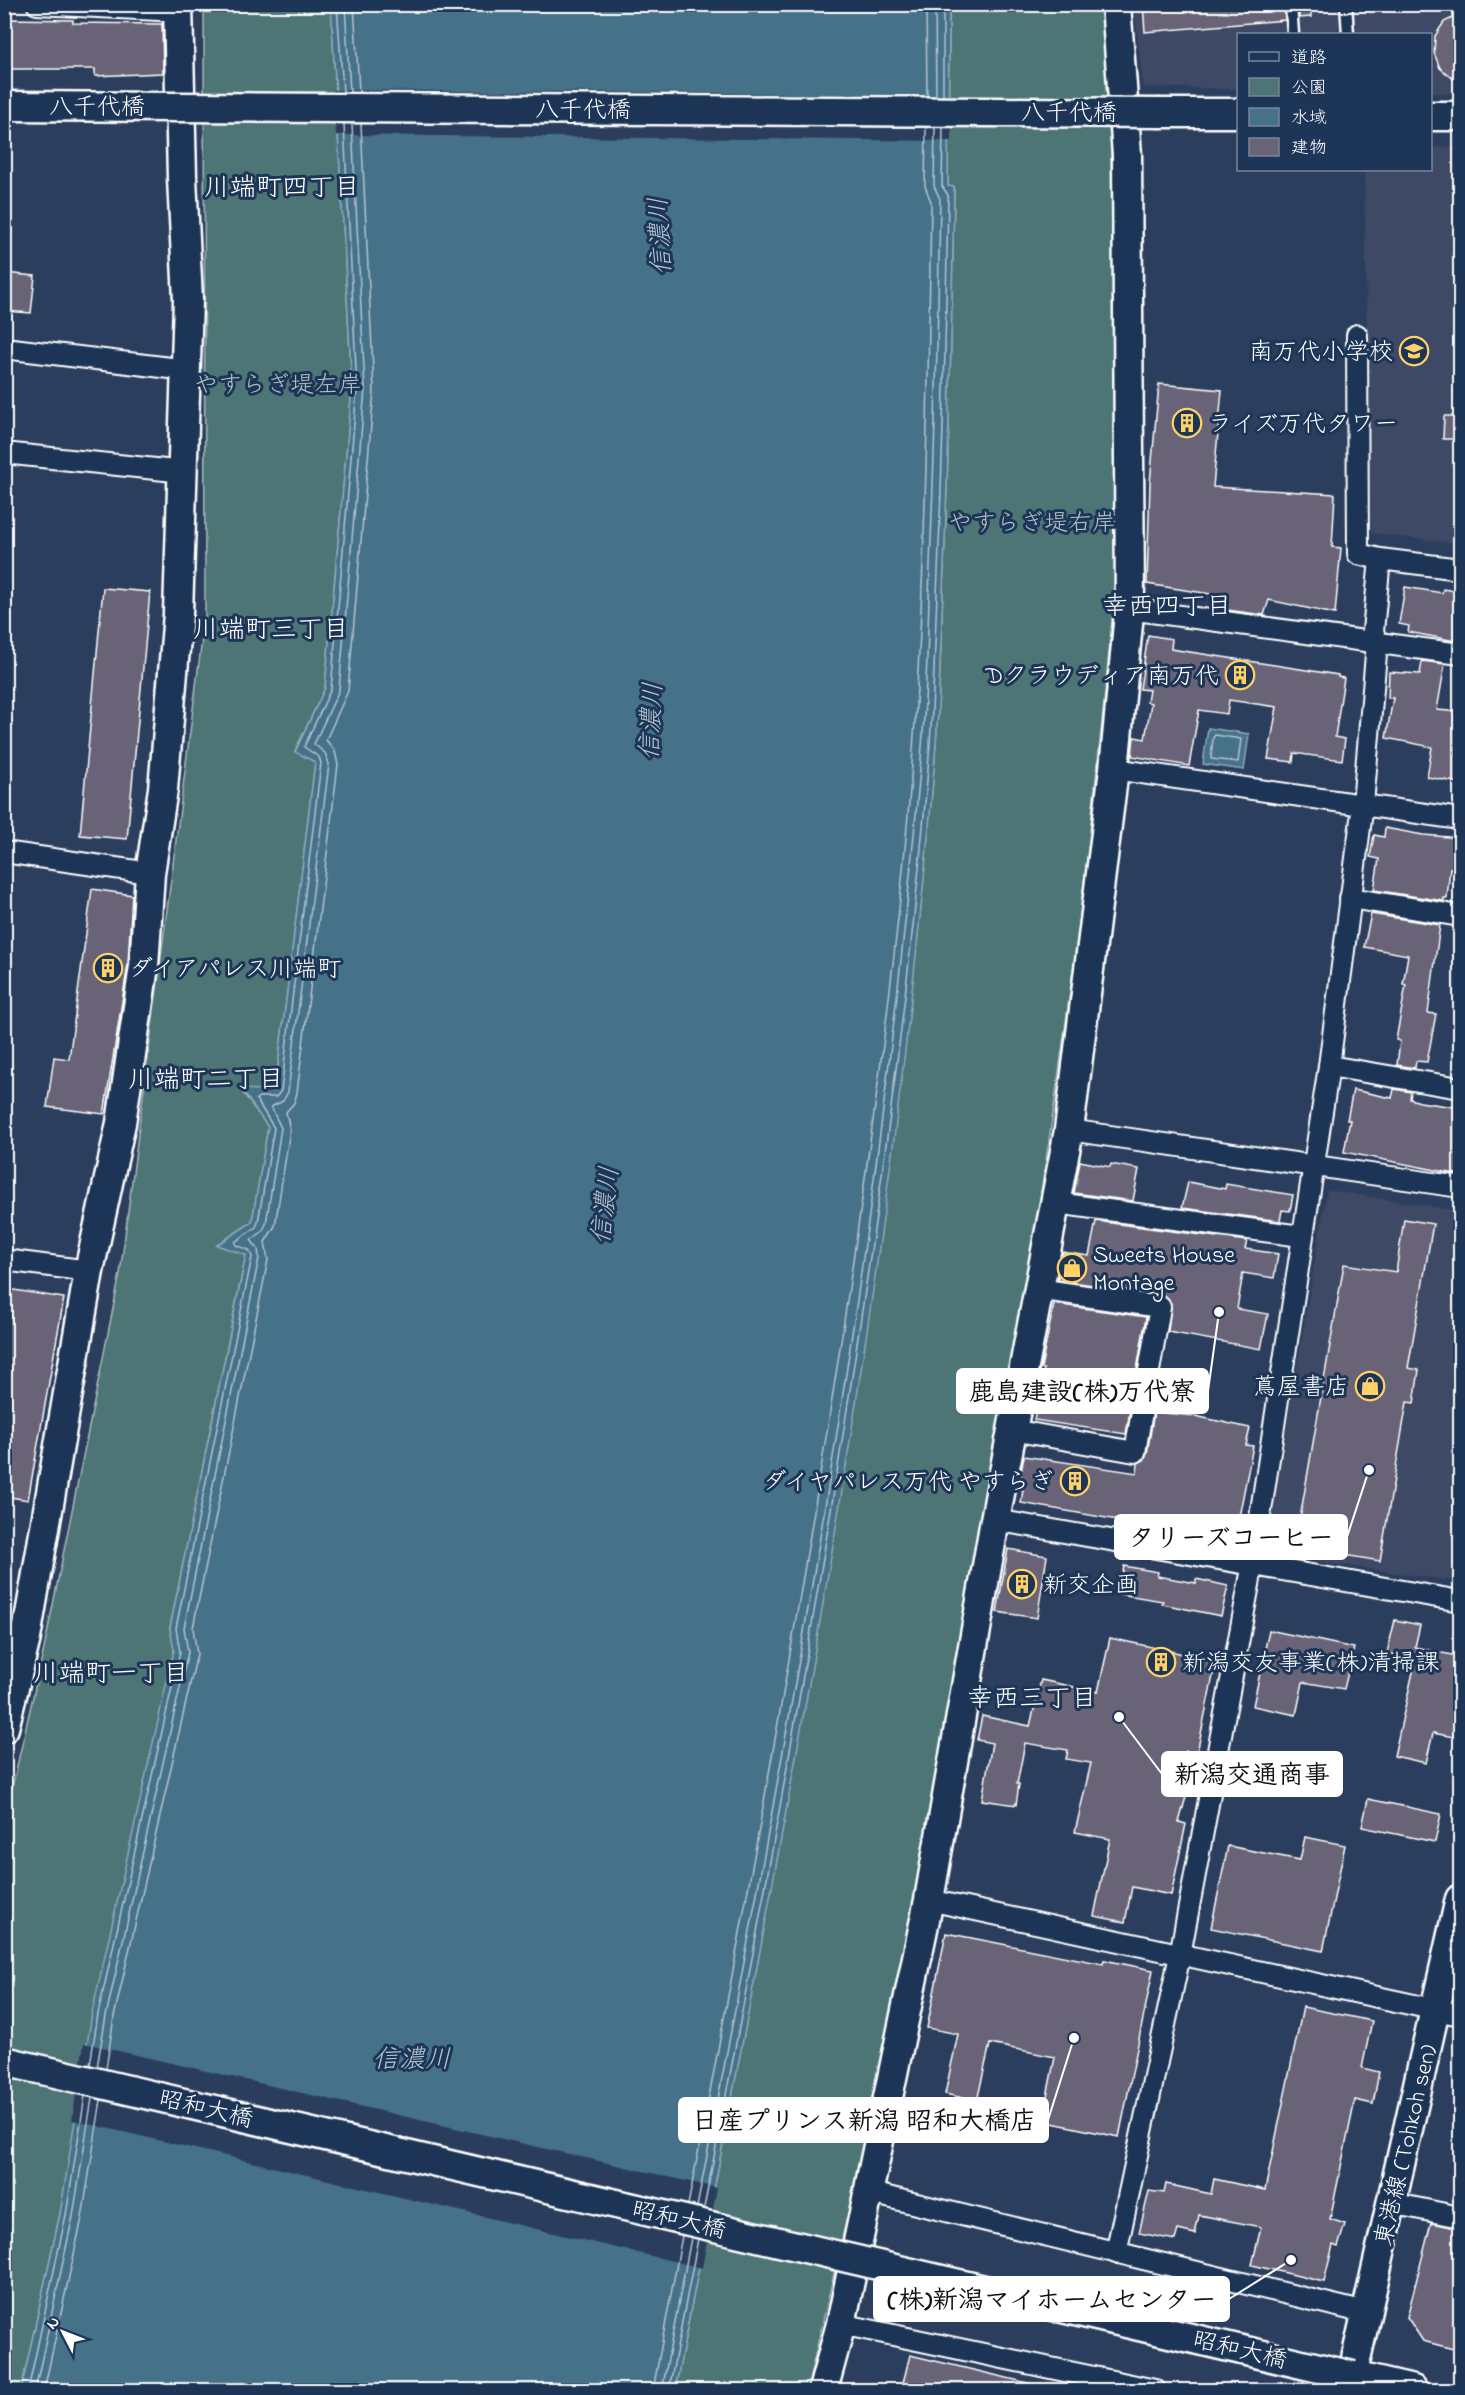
<svg xmlns="http://www.w3.org/2000/svg" width="1465" height="2395" font-family="'Indie Flower','Klee One',sans-serif">
  <style>
    .built { fill: #3e4965 }
    .green { fill: #4e7476; stroke: #a6baba; stroke-width: 1.5 }
    .water { fill: #457189; stroke: #8faab8; stroke-width: 1.5 }
    .pier { fill: #2c3e5d }
    .lines { fill: none; stroke-linecap: round; stroke-linejoin: round }
    .shore { stroke: #b5c6d0; stroke-width: 1.5 }
    .building { fill: #696477; stroke: #fff; stroke-width: 1.5 }
    .lane-casing { stroke: #fff; stroke-width: 15 }
    .street-casing { stroke: #fff; stroke-width: 24 }
    .secondary-casing { stroke: #fff; stroke-width: 33 }
    .lane { stroke: #1d3557; stroke-width: 10 }
    .street { stroke: #1d3557; stroke-width: 20 }
    .secondary { stroke: #1d3557; stroke-width: 28 }
    .secondary-bridge-casing { stroke: #fff; stroke-width: 33; stroke-linecap: butt }
    .secondary-bridge { stroke: #1d3557; stroke-width: 28 }
    .labels { text-anchor: middle; stroke-width: 6; stroke-linejoin: round; paint-order: stroke }
    .street-label { font-size: 24px; fill: #fff; stroke: #1d3557 }
    .poi-label { font-size: 24px; fill: #fff; stroke: #1d3557; text-anchor: start }
    .park-label { font-size: 24px; fill: #afc0c1; stroke: #1d3557 }
    .neighbourhood-label { font-size: 26px; fill: #fff; stroke: #1d3557 }
    .water-label { font-size: 26px; font-style: italic; fill: #b5c6d0; stroke: #1d3557 }
    .leader { fill: none; stroke: #fff; stroke-width: 2 }
    .callout-dot { fill: #fff; stroke: #1d3557; stroke-width: 2 }
    .callout { fill: #fff; stroke: #fff; stroke-width: 2 }
    .callout-label { font-size: 26px; text-anchor: middle; font-weight: bold; fill: #111 }
  </style>
  <rect width="100%" height="100%" fill="#2c3e5d"/>
  <filter id="ink" filterUnits="userSpaceOnUse"><feTurbulence type="fractalNoise" baseFrequency=".0167" numOctaves="2"/><feDisplacementMap in="SourceGraphic" scale="12" xChannelSelector="R" yChannelSelector="G"/><feConvolveMatrix kernelMatrix="1 2 1 2 8 2 1 2 1" color-interpolation-filters="sRGB"/></filter>
  <g filter="url(#ink)">
    <g class="built">
      <path d="M 1134,5 L 1460,5 L 1460,94 L 1431,93 L 1430,34 L 1238,34 L 1238,89 L 1143,87 Z"/>
      <path d="M 1431,147 L 1460,147 L 1460,544 L 1371,533 L 1364,170 L 1430,170 Z"/>
      <path d="M 1327,1190 L 1460,1211 L 1460,1582 L 1265,1554 Z"/>
    </g>
    <g class="green">
      <path d="M 204,5 L 331,5 L 352,388 L 325,688 L 295,751 L 315,762 L 275,1091 L 241,1090 L 268,1127 L 252,1222 L 217,1245 L 246,1254 L 170,1628 L 175,1650 L 60,2214 L 21,2390 L 5,2390 L 5,1818 L 44,1649 L 120,1274 L 205,616 Z"/>
      <path d="M 949,5 L 1107,5 C 1110,114 1113,223 1116,333 C 1118,402 1123,472 1119,541 C 1112,635 1101,730 1091,824 C 1040,1273 950,1717 865,2162 L 853,2192 L 807,2390 L 675,2390 C 780,1850 889,1307 935,757 C 940,694 941,630 944,567 C 949,440 952,314 954,187 L 948,187 Z"/>
    </g>
    <g class="water">
      <path d="M 331,5 L 949,5 L 948,186 L 954,187 C 952,313 949,440 944,567 C 941,630 940,694 935,757 C 890,1307 780,1850 675,2390 L 21,2390 L 60,2214 L 92,2013 L 174,1650 L 170,1628 L 246,1255 L 217,1245 L 252,1222 L 268,1127 L 241,1089 L 275,1091 L 315,762 L 295,752 L 325,688 L 352,388 Z"/>
      <path d="M 1208,728 L 1249,734 L 1244,770 L 1203,764 Z"/>
    </g>
    <g class="pier">
      <path d="M 333,90 L 952,95 L 952,141 L 336,135 Z"/>
      <path d="M 84,2043 L 717,2188 L 702,2268 L 72,2120 Z"/>
    </g>
    <g class="lines">
      <g class="shore">
        <path d="M 337,4 L 343,92"/>
        <path d="M 345,4 L 350,92"/>
        <path d="M 354,4 L 359,92"/>
        <path d="M 926,4 L 927,96"/>
        <path d="M 935,4 L 936,96"/>
        <path d="M 943,4 L 943,96"/>
        <path d="M 1215,735 L 1241,739 L 1238,762 L 1211,759 L 1213,738 Z"/>
        <path d="M 90,2065 L 98,2014 L 180,1652 L 176,1628 L 252,1257 L 249,1250 L 236,1245 L 235,1242 L 256,1227 L 258,1222 L 274,1128 L 256,1099 L 259,1097 L 276,1097 L 281,1091 L 321,763 L 319,757 L 304,747 L 331,689 L 357,389 L 344,124"/>
        <path d="M 97,2067 L 106,2016 L 188,1652 L 184,1628 L 259,1258 L 258,1249 L 251,1240 L 262,1232 L 266,1224 L 281,1128 L 271,1107 L 283,1101 L 288,1092 L 329,764 L 325,753 L 314,744 L 339,690 L 365,389 L 352,124"/>
        <path d="M 106,2069 L 114,2017 L 197,1654 L 193,1628 L 268,1260 L 265,1242 L 275,1226 L 290,1130 L 286,1112 L 294,1103 L 297,1093 L 338,765 L 335,751 L 326,740 L 348,691 L 374,390 L 361,124"/>
        <path d="M 688,2205 C 746,1909 800,1613 845,1315 C 873,1127 900,939 913,750 C 926,568 928,385 931,202 L 925,186 L 926,127"/>
        <path d="M 697,2207 C 791,1727 879,1246 921,758 C 927,694 928,629 930,565 C 935,443 938,321 940,199 L 934,186 L 935,127"/>
        <path d="M 704,2208 C 762,1914 816,1620 860,1324 C 889,1135 914,946 929,756 C 934,695 935,634 938,572 C 943,447 946,321 948,195 L 942,186 L 943,127"/>
        <path d="M 28,2390 L 66,2215 L 85,2096"/>
        <path d="M 35,2390 L 73,2216 L 92,2098"/>
        <path d="M 44,2390 L 82,2218 L 101,2100"/>
        <path d="M 653,2390 L 682,2236"/>
        <path d="M 662,2390 L 691,2238"/>
        <path d="M 669,2390 L 698,2239"/>
      </g>
    </g>
    <g class="building">
      <path d="M 1143,4 L 1284,4 L 1285,20 L 1145,32 Z"/>
      <path d="M 1299,4 L 1310,4 L 1311,17 L 1299,18 Z"/>
      <path d="M 1461,14 L 1461,85 L 1440,68 L 1434,53 L 1435,36 L 1444,22 Z"/>
      <path d="M 8,19 L 73,20 L 73,23 L 162,24 L 163,73 L 95,76 L 95,69 L 8,69 Z"/>
      <path d="M 4,273 L 35,276 L 31,313 L 4,311 Z"/>
      <path d="M 1159,384 L 1222,390 L 1213,487 L 1335,494 L 1332,547 L 1341,548 L 1335,614 L 1269,600 L 1264,615 L 1227,610 L 1221,609 L 1224,596 L 1147,584 L 1150,483 Z"/>
      <path d="M 1444,416 L 1461,416 L 1461,439 L 1443,439 Z"/>
      <path d="M 1405,587 L 1442,593 L 1443,589 L 1461,592 L 1461,642 L 1408,632 L 1409,626 L 1399,624 Z"/>
      <path d="M 103,588 L 150,592 L 127,839 L 80,835 Z"/>
      <path d="M 1148,635 L 1172,639 L 1171,649 L 1338,675 L 1338,677 L 1344,678 L 1335,737 L 1345,739 L 1342,760 L 1294,753 L 1293,762 L 1268,759 L 1277,707 L 1229,700 L 1227,714 L 1199,710 L 1189,766 L 1132,756 L 1134,737 L 1145,739 L 1151,703 L 1147,702 L 1149,690 L 1140,689 Z"/>
      <path d="M 1422,661 L 1445,664 L 1437,710 L 1461,712 L 1456,757 L 1461,758 L 1461,783 L 1427,777 L 1432,747 L 1386,738 L 1393,698 L 1388,698 L 1389,672 L 1420,674 Z"/>
      <path d="M 1385,828 L 1423,835 L 1461,838 L 1461,870 L 1450,868 L 1447,898 L 1444,898 L 1444,901 L 1374,890 L 1379,859 L 1370,857 L 1374,835 L 1384,837 Z"/>
      <path d="M 92,889 L 132,895 L 128,964 L 104,1114 L 47,1107 L 54,1057 L 69,1059 Z"/>
      <path d="M 1371,914 L 1440,925 L 1428,1013 L 1436,1014 L 1427,1062 L 1416,1061 L 1415,1068 L 1397,1065 L 1400,1041 L 1396,1040 L 1406,985 L 1403,984 L 1408,955 L 1364,947 Z"/>
      <path d="M 1394,1089 L 1411,1092 L 1410,1099 L 1420,1102 L 1461,1108 L 1461,1175 L 1344,1152 L 1350,1120 L 1347,1120 L 1353,1090 L 1392,1098 Z"/>
      <path d="M 1080,1161 L 1110,1167 L 1111,1164 L 1139,1169 L 1133,1201 L 1074,1193 Z"/>
      <path d="M 1188,1182 L 1225,1189 L 1226,1184 L 1293,1195 L 1290,1211 L 1282,1210 L 1280,1221 L 1182,1208 Z"/>
      <path d="M 1404,1219 L 1433,1224 L 1408,1368 L 1419,1370 L 1414,1403 L 1407,1402 L 1380,1561 L 1295,1547 L 1344,1264 L 1396,1272 Z"/>
      <path d="M 1096,1221 L 1247,1241 L 1245,1249 L 1278,1254 L 1274,1278 L 1243,1273 L 1237,1309 L 1268,1314 L 1261,1349 L 1168,1332 L 1171,1303 L 1162,1295 L 1058,1280 L 1063,1252 L 1089,1256 Z"/>
      <path d="M 8,1289 L 64,1298 L 28,1500 L 4,1496 L 4,1310 Z"/>
      <path d="M 1054,1304 L 1146,1317 L 1126,1434 L 1034,1420 L 1044,1369 L 1041,1368 Z"/>
      <path d="M 1154,1412 L 1195,1416 L 1250,1428 L 1246,1445 L 1253,1446 L 1239,1517 L 1242,1517 L 1237,1541 L 1021,1503 L 1023,1490 L 1018,1489 L 1024,1456 L 1137,1473 L 1138,1463 L 1144,1460 L 1147,1454 Z"/>
      <path d="M 1008,1549 L 1047,1556 L 1037,1618 L 997,1612 Z"/>
      <path d="M 1124,1566 L 1158,1572 L 1157,1576 L 1196,1583 L 1196,1579 L 1228,1586 L 1221,1616 L 1162,1604 L 1163,1601 L 1119,1594 Z"/>
      <path d="M 1395,1620 L 1420,1625 L 1415,1647 L 1461,1657 L 1461,1707 L 1453,1737 L 1433,1733 L 1426,1763 L 1394,1756 L 1413,1672 L 1398,1669 L 1401,1656 L 1387,1653 Z"/>
      <path d="M 1269,1630 L 1354,1648 L 1344,1689 L 1303,1682 L 1296,1715 L 1253,1706 Z"/>
      <path d="M 1110,1638 L 1216,1661 L 1197,1753 L 1186,1751 L 1175,1794 L 1186,1797 L 1179,1822 L 1186,1824 L 1171,1895 L 1132,1887 L 1125,1922 L 1094,1916 L 1110,1839 L 1075,1832 L 1091,1763 L 1066,1759 L 1068,1750 L 1025,1743 L 1017,1784 L 1019,1784 L 1016,1805 L 982,1800 L 992,1743 L 977,1740 L 982,1716 L 1030,1726 L 1041,1680 L 1098,1692 Z"/>
      <path d="M 1368,1799 L 1441,1814 L 1435,1842 L 1362,1827 Z"/>
      <path d="M 1305,1837 L 1345,1845 L 1323,1951 L 1211,1928 L 1228,1846 L 1300,1860 Z"/>
      <path d="M 946,1933 L 1103,1964 L 1104,1960 L 1153,1970 L 1119,2137 L 1042,2121 L 1055,2057 L 990,2044 L 977,2101 L 945,2094 L 958,2034 L 927,2028 Z"/>
      <path d="M 1303,2007 L 1372,2021 L 1362,2068 L 1379,2072 L 1373,2104 L 1355,2100 L 1330,2219 L 1345,2224 L 1338,2247 L 1333,2245 L 1324,2282 L 1252,2265 L 1261,2227 L 1199,2215 L 1195,2234 L 1178,2230 L 1175,2240 L 1139,2233 L 1149,2191 L 1164,2193 L 1166,2184 L 1211,2194 L 1214,2179 L 1265,2190 Z"/>
      <path d="M 1431,2223 L 1461,2229 L 1461,2351 L 1423,2341 L 1407,2317 Z"/>
      <path d="M 910,2355 L 1032,2384 L 1031,2391 L 901,2391 Z"/>
    </g>
    <g class="lines">
      <g class="lane-casing">
        <g id="lane">
          <path d="M 1291,4 L 1293,34"/>
          <path d="M 1346,4 L 1348,34"/>
        </g>
      </g>
      <g class="street-casing">
        <g id="street">
          <path d="M 37,4 L 179,11"/>
          <path d="M 1357,335 L 1358,554 L 1380,559"/>
          <path d="M 4,348 L 187,370"/>
          <path d="M 4,453 L 184,472"/>
          <path d="M 1129,609 L 1460,654"/>
          <path d="M 1114,769 L 1460,819"/>
          <path d="M 4,852 L 150,873"/>
          <path d="M 1350,898 L 1460,916"/>
          <path d="M 1329,1066 L 1460,1088"/>
          <path d="M 1069,1130 L 1460,1187"/>
          <path d="M 1056,1203 L 1301,1236"/>
          <path d="M 4,1260 L 89,1271"/>
          <path d="M 1012,1430 L 1135,1452 L 1160,1307 L 1038,1289"/>
          <path d="M 995,1520 L 1460,1601"/>
          <path d="M 4,1634 L 26,1638"/>
          <path d="M 929,1900 L 1460,2015"/>
          <path d="M 867,2192 L 1366,2313"/>
          <path d="M 1391,2203 L 1460,2217"/>
          <path d="M 1116,2253 L 1180,1955 L 1253,1563 L 1329,1066 L 1363,804 L 1377,643 L 1373,631 L 1380,559 L 1460,569"/>
          <path d="M 841,2324 L 1155,2390"/>
        </g>
      </g>
      <g class="secondary-casing">
        <g id="secondary">
          <path d="M 1161,113 L 1238,113"/>
          <path d="M 1430,116 L 1460,116"/>
          <path d="M 4,1728 L 26,1638 L 89,1271 L 121,1123 L 144,966 L 150,873 L 163,789 L 178,614 L 188,300 L 182,178 L 178,4"/>
          <path d="M 1353,2376 L 1413,2390"/>
          <path d="M 823,2390 L 841,2324 L 929,1900 L 995,1520 L 1069,1130 L 1114,769 L 1130,603 L 1127,155 L 1116,4"/>
          <path d="M 1349,2390 L 1460,1899"/>
        </g>
      </g>
      <use href="#lane" class="lane"/>
      <use href="#street" class="street"/>
      <use href="#secondary" class="secondary"/>
      <g class="secondary-bridge-casing">
        <g id="secondary-bridge">
          <path d="M 4,106 L 1161,113"/>
          <path d="M 4,2061 L 1353,2376"/>
        </g>
      </g>
      <use href="#secondary-bridge" class="secondary-bridge"/>
    </g>
  </g>
  <defs>
    <g id="school-ring" transform="scale(1.5)"><circle r="9.5" fill="#1d3557" stroke="#ffd166" stroke-width="1.5"/><path d="M0-5L7-2L0 1L-7-2ZM-4 1L0 2.5L4 1V4Q0 6-4 4Z" fill="#ffd166"/></g>
    <g id="building-ring" transform="scale(1.5)"><circle r="9.5" fill="#1d3557" stroke="#ffd166" stroke-width="1.5"/><path d="M-4-6H4V6H1V3H-1V6H-4ZM-2.5-4.3h1.7v1.8h-1.7ZM.8-4.3h1.7v1.8H.8ZM-2.5-1h1.7V.8h-1.7ZM.8-1h1.7V.8H.8Z" fill="#ffd166"/></g>
    <g id="shop-ring" transform="scale(1.5)"><circle r="9.5" fill="#1d3557" stroke="#ffd166" stroke-width="1.5"/><path d="M-5-2.5h2.3a2.7 3.5 0 0 1 5.4 0H5L5.5 6h-11ZM-1.5-2.5h3a1.5 2.3 0 0 0-3 0Z" fill="#ffd166"/></g>
  </defs>
  <g fill-rule="evenodd">
    <use href="#school-ring" x="1414" y="351"/>
    <use href="#building-ring" x="1187" y="423"/>
    <use href="#building-ring" x="1240" y="675"/>
    <use href="#building-ring" x="108" y="968"/>
    <use href="#shop-ring" x="1072" y="1268"/>
    <use href="#shop-ring" x="1370" y="1386"/>
    <use href="#building-ring" x="1075" y="1481"/>
    <use href="#building-ring" x="1022" y="1584"/>
    <use href="#building-ring" x="1161" y="1662"/>
  </g>
  <g class="labels">
    <g class="street-label">
      <text x="97" y="114">八千代橋</text>
      <text x="583" y="117">八千代橋</text>
      <text x="1069" y="120">八千代橋</text>
      <text transform="translate(206 2108) rotate(13)" y="8">昭和大橋</text>
      <text transform="translate(1405 2145) rotate(-77)" y="8">東港線 (Tohkoh sen)</text>
      <text transform="translate(679 2219) rotate(13)" y="8">昭和大橋</text>
      <text transform="translate(1240 2349) rotate(13)" y="8">昭和大橋</text>
    </g>
    <g class="poi-label">
      <text x="1393" y="359" text-anchor="end">南万代小学校</text>
      <text x="1208" y="431">ライズ万代タワー</text>
      <text x="1219" y="683" text-anchor="end">Dクラウディア南万代</text>
      <text x="129" y="976">ダイアパレス川端町</text>
      <text x="1093" y="1262">Sweets House<tspan x="1093" dy="28">Montage</tspan></text>
      <text x="1349" y="1394" text-anchor="end">蔦屋書店</text>
      <text x="1054" y="1489" text-anchor="end">ダイヤパレス万代 やすらぎ</text>
      <text x="1043" y="1592">新交企画</text>
      <text x="1182" y="1670">新潟交友事業(株)清掃課</text>
    </g>
    <g class="park-label">
      <text x="278" y="392">やすらぎ堤左岸</text>
      <text x="1032" y="530">やすらぎ堤右岸</text>
    </g>
    <g class="neighbourhood-label">
      <text x="282" y="195">川端町四丁目</text>
      <text x="1167" y="614">幸西四丁目</text>
      <text x="271" y="637">川端町三丁目</text>
      <text x="206" y="1087">川端町二丁目</text>
      <text x="111" y="1681">川端町一丁目</text>
      <text x="1032" y="1706">幸西三丁目</text>
    </g>
    <g class="water-label">
      <text transform="translate(659 236) rotate(-93)" y="9">信濃川</text>
      <text transform="translate(650 721) rotate(-87)" y="9">信濃川</text>
      <text transform="translate(604 1205) rotate(-83)" y="9">信濃川</text>
      <text x="412" y="2067">信濃川</text>
    </g>
  </g>
  <path class="leader" d="M1219 1312L1208 1391M1369 1470L1347 1537M1119 1717L1162 1774M1074 2038L1048 2120M1291 2260L1229 2299"/>
  <g class="callout-dot">
    <circle cx="1219" cy="1312" r="6"/>
    <circle cx="1369" cy="1470" r="6"/>
    <circle cx="1119" cy="1717" r="6"/>
    <circle cx="1074" cy="2038" r="6"/>
    <circle cx="1291" cy="2260" r="6"/>
  </g>
  <g class="callout">
    <rect x="957" y="1369" width="251" height="44" rx="6"/>
    <rect x="1115" y="1515" width="232" height="44" rx="6"/>
    <rect x="1162" y="1752" width="180" height="44" rx="6"/>
    <rect x="679" y="2098" width="369" height="44" rx="6"/>
    <rect x="874" y="2277" width="355" height="44" rx="6"/>
  </g>
  <g class="callout-label">
    <text x="1082" y="1400">鹿島建設(株)万代寮</text>
    <text x="1231" y="1546">タリーズコーヒー</text>
    <text x="1252" y="1783">新潟交通商事</text>
    <text x="864" y="2129">日産プリンス新潟 昭和大橋店</text>
    <text x="1052" y="2308">(株)新潟マイホームセンター</text>
  </g>
  <rect width="1465" height="2395" fill="none" stroke="#1d3557" stroke-width="24"/>
  <rect x="12" y="12" width="1441" height="2371" fill="none" stroke="#fff" stroke-width="2" filter="url(#ink)"/>
  <rect x="1237" y="33" width="195" height="138" fill="#1d3557" stroke="#77869a" stroke-width="1.5"/>
  <rect x="1249" y="52" width="30" height="9" fill="#1d3557" stroke="#77869a" stroke-width="1.5"/>
  <text x="1291" y="63" font-size="18" fill="#ffffff">道路</text>
  <rect x="1249" y="78" width="30" height="18" fill="#4e7476" stroke="#77869a" stroke-width="1.5"/>
  <text x="1291" y="93" font-size="18" fill="#ffffff">公園</text>
  <rect x="1249" y="108" width="30" height="18" fill="#457189" stroke="#77869a" stroke-width="1.5"/>
  <text x="1291" y="123" font-size="18" fill="#ffffff">水域</text>
  <rect x="1249" y="138" width="30" height="18" fill="#696477" stroke="#77869a" stroke-width="1.5"/>
  <text x="1291" y="153" font-size="18" fill="#ffffff">建物</text>
  <g transform="translate(63 2332) rotate(312)" stroke="#1d3557" stroke-width="4.5" paint-order="stroke">
  <path d="M0-4.5L10 22L0 15L-10 22Z" fill="#ffffff"/>
  <text y="-9" font-size="16" font-weight="bold" text-anchor="middle" fill="#ffffff">N</text>
  </g>
</svg>
